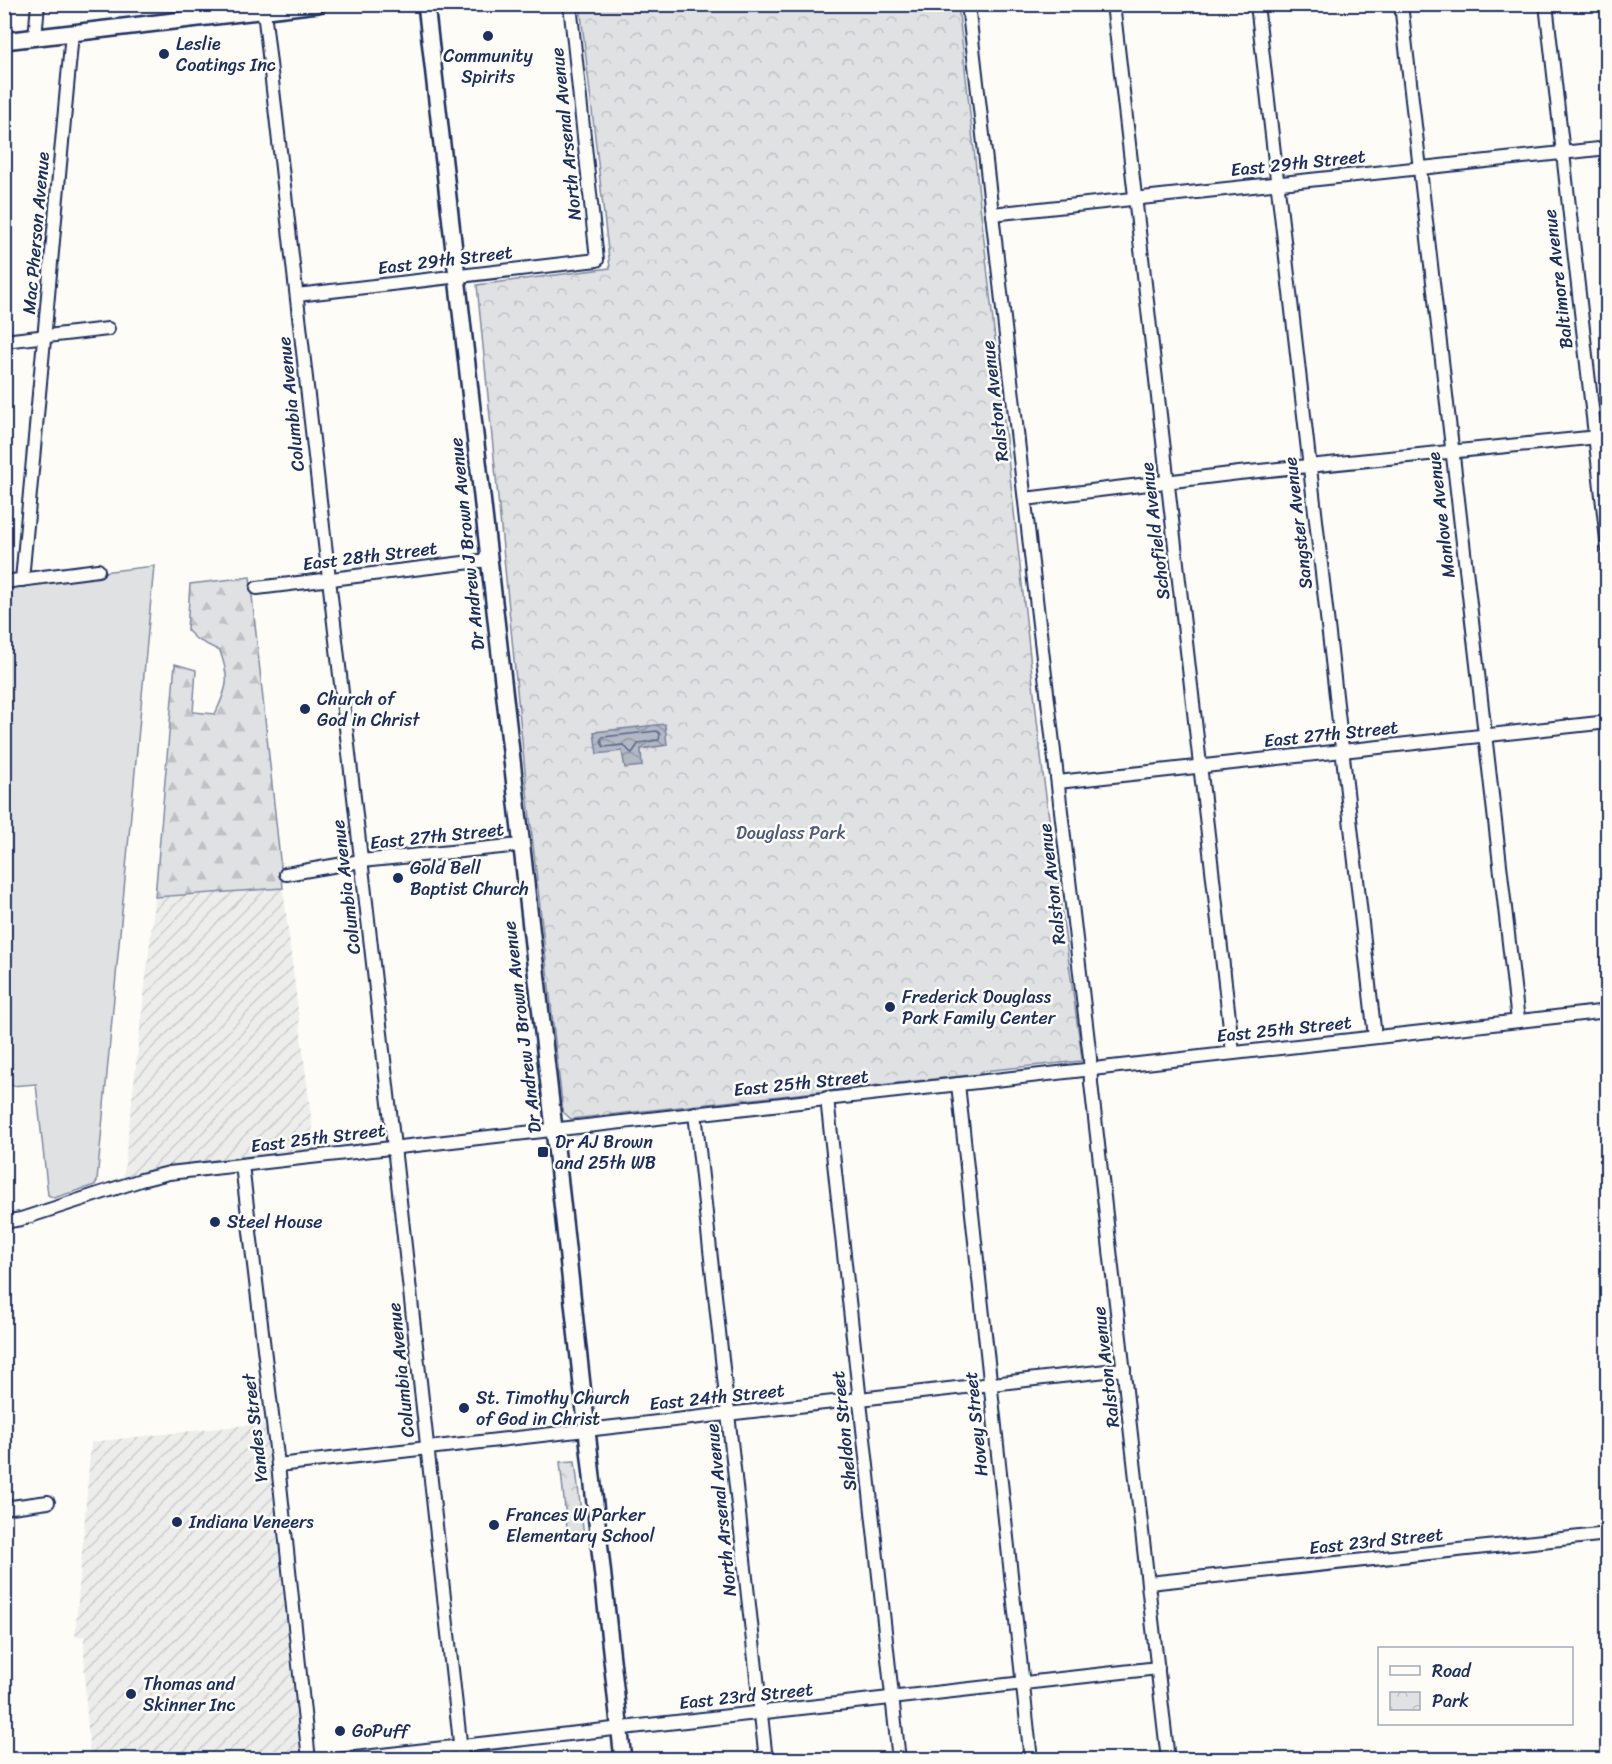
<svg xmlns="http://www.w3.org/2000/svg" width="1612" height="1764" font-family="Sriracha,sans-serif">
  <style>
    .industrial { fill: url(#industrial-furrows) }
    .green { fill: #e0e1e3; stroke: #7e88a0; stroke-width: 1.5 }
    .forest { fill: url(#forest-firs); stroke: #7e88a0; stroke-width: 1.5 }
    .park { fill: url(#park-crowns); stroke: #7e88a0; stroke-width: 1.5 }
    .water { fill: url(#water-waves); stroke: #76819c; stroke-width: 1.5 }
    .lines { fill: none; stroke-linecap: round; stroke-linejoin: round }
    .shore { stroke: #586687; stroke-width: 1.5 }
    .minor-casing { stroke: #1b2f5e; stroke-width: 16 }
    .major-casing { stroke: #1b2f5e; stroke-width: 20 }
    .minor { stroke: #fdfcf7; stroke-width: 12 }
    .major { stroke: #fdfcf7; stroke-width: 15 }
    .poi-dot { fill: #1b2f5e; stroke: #fdfcf7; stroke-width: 2 }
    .labels { text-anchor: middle; stroke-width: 5; stroke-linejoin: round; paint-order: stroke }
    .poi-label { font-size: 18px; fill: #1b2f5e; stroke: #fdfcf7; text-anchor: start }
    .street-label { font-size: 18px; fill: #1b2f5e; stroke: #fdfcf7 }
    .park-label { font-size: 18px; fill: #4c5c7f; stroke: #fdfcf7 }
  </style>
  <defs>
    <pattern id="industrial-furrows" width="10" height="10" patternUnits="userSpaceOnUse" patternTransform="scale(1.5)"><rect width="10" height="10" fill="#edeeec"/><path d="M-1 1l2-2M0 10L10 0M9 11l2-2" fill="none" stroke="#cbcccd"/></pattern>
    <pattern id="forest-firs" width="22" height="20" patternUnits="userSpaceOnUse" patternTransform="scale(1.5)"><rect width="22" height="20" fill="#e0e1e3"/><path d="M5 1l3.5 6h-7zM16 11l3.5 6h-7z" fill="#c0c1c5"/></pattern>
    <pattern id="park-crowns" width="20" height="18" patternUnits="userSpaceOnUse" patternTransform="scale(1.5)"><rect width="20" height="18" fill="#e0e1e3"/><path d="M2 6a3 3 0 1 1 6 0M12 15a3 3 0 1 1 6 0" fill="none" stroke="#c0c1c5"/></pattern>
    <pattern id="water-waves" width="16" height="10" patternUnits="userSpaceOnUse" patternTransform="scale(1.5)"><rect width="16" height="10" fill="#b3b8c5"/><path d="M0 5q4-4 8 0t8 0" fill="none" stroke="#9196a3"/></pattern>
  </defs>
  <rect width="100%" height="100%" fill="#fdfcf7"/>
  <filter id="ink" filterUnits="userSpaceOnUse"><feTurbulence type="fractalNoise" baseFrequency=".0167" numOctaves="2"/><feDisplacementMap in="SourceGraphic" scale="12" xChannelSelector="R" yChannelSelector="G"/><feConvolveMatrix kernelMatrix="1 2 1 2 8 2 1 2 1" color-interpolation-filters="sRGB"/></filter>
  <g filter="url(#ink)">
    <g class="industrial">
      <path d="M 283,888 L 315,1149 L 158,1168 L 123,1180 L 155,897 Z"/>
      <path d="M 265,1423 L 300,1756 L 262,1760 L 90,1759 L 85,1688 L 84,1636 L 75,1637 L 91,1442 Z"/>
    </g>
    <path class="green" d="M 154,566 L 97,1181 L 95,1185 L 54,1198 L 48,1195 L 36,1084 L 11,1086 L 5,1034 L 4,585 L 93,573 Z"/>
    <path class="forest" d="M 250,577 L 283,888 L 155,897 L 175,664 L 196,670 L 193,712 L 215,714 C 228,687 230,679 220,651 L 196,639 L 187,630 L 190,584 Z"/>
    <g class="park">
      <path d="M 580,5 L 958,5 L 1043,774 L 1082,1058 L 1081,1061 L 983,1071 L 980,1074 L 571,1119 L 563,1112 L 527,791 L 477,285 L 610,268 Z"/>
      <path d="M 575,1461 L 584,1537 L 568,1538 L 560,1462 Z"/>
    </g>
    <path class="water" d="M 665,724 L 667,745 L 641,749 L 642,766 L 625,768 L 622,751 L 597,754 L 594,732 Z"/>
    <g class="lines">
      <path class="shore" d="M 657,731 L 660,734 L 659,740 L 639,743 L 632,753 L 630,752 L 624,745 L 604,747 L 602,744 L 601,739 L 603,737 Z"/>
      <g class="minor-casing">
        <g id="minor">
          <path d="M 968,4 L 1037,607 L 1090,1058 L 1091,1083 L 1168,1760"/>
          <path d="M 1113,4 L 1233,1053"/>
          <path d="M 1257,4 L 1375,1037"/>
          <path d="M 1401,4 L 1518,1021"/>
          <path d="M 1546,4 L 1608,549"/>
          <path d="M 264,11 L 394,1147 L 462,1760"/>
          <path d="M 35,38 L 38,4"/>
          <path d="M 992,214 L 1608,148"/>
          <path d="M 297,295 L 597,260 L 570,4"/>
          <path d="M 4,341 L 108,329"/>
          <path d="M 1025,499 L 1239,473 L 1608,436"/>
          <path d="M 22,580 L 72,33"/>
          <path d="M 4,582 L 98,570"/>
          <path d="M 257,588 L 488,560"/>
          <path d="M 1058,782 L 1608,722"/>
          <path d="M 286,874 L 361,861 L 521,845"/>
          <path d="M 958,1084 L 1031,1760"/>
          <path d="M 827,1098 L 899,1760"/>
          <path d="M 695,1113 L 766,1760"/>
          <path d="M 242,1165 L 278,1465 L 309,1760"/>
          <path d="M 4,1222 L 21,1219 L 141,1180 L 169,1173 L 1608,1011"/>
          <path d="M 278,1465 L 1124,1369"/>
          <path d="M 4,1508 L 48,1502"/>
          <path d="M 1149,1583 L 1608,1534"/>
          <path d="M 337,1760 L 1158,1668"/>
        </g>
      </g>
      <g class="major-casing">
        <g id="major">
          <path d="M 426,4 L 554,1129 L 623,1760"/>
          <path d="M 4,41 L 318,4"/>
        </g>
      </g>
      <use href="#minor" class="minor"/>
      <use href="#major" class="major"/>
    </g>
  </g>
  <g class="poi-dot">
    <circle cx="488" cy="36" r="6"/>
    <circle cx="164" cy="54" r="6"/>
    <circle cx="305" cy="709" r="6"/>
    <circle cx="398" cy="878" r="6"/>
    <circle cx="890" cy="1007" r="6"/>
    <rect x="537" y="1146" width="12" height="12" rx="3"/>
    <circle cx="215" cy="1222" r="6"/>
    <circle cx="464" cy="1408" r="6"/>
    <circle cx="177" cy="1522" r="6"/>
    <circle cx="494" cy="1525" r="6"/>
    <circle cx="131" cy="1694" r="6"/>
    <circle cx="340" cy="1731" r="6"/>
  </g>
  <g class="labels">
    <g class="poi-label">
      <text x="176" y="50">Leslie<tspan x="176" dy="21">Coatings Inc</tspan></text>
      <text x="488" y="62" text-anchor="middle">Community<tspan x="488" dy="21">Spirits</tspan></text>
      <text x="317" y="705">Church of<tspan x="317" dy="21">God in Christ</tspan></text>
      <text x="410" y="874">Gold Bell<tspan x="410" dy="21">Baptist Church</tspan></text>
      <text x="902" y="1003">Frederick Douglass<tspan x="902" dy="21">Park Family Center</tspan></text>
      <text x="555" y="1148">Dr AJ Brown<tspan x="555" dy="21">and 25th WB</tspan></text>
      <text x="227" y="1228">Steel House</text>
      <text x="476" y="1404">St. Timothy Church<tspan x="476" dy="21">of God in Christ</tspan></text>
      <text x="506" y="1521">Frances W Parker<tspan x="506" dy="21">Elementary School</tspan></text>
      <text x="189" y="1528">Indiana Veneers</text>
      <text x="143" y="1690">Thomas and<tspan x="143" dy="21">Skinner Inc</tspan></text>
      <text x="352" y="1737">GoPuff</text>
    </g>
    <g class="street-label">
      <text transform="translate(566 134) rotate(-96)" y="6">North Arsenal Avenue</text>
      <text transform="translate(1298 163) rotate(-6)" y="6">East 29th Street</text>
      <text transform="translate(36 233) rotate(-85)" y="6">Mac Pherson Avenue</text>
      <text transform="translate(445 260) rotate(-7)" y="6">East 29th Street</text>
      <text transform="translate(1558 279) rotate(-97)" y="6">Baltimore Avenue</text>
      <text transform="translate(995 401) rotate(-97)" y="6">Ralston Avenue</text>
      <text transform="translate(291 404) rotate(-96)" y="6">Columbia Avenue</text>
      <text transform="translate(1441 515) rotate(-97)" y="6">Manlove Avenue</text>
      <text transform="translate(1298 523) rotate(-97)" y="6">Sangster Avenue</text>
      <text transform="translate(1155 531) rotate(-97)" y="6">Schofield Avenue</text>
      <text transform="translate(467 544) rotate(-96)" y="6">Dr Andrew J Brown Avenue</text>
      <text transform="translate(370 556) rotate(-7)" y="6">East 28th Street</text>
      <text transform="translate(1331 734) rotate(-6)" y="6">East 27th Street</text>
      <text transform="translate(437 836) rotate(-6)" y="6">East 27th Street</text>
      <text transform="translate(1052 884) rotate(-97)" y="6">Ralston Avenue</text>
      <text transform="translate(346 887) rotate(-97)" y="6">Columbia Avenue</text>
      <text transform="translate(522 1027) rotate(-97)" y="6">Dr Andrew J Brown Avenue</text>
      <text transform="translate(1284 1029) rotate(-6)" y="6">East 25th Street</text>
      <text transform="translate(801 1083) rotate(-6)" y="6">East 25th Street</text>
      <text transform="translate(318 1138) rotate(-7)" y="6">East 25th Street</text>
      <text transform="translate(1106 1367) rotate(-97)" y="6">Ralston Avenue</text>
      <text transform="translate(401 1370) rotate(-96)" y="6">Columbia Avenue</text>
      <text transform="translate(717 1397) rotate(-6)" y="6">East 24th Street</text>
      <text transform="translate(976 1424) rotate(-96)" y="6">Hovey Street</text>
      <text transform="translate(255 1428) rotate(-97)" y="6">Yandes Street</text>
      <text transform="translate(844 1431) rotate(-96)" y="6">Sheldon Street</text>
      <text transform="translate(721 1510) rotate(-96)" y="6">North Arsenal Avenue</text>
      <text transform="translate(1376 1541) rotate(-6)" y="6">East 23rd Street</text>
      <text transform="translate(746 1696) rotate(-6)" y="6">East 23rd Street</text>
    </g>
    <g class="park-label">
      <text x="791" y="839">Douglass Park</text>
    </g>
  </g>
  <rect width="1612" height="1764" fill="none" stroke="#fdfcf7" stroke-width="24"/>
  <rect x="12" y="12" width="1588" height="1740" fill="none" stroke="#1b2f5e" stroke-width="2" filter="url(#ink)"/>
  <rect x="1378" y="1647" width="195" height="78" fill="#fdfcf7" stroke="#a3aaba" stroke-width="1.5"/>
  <rect x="1390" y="1666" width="30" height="9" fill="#fdfcf7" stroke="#a3aaba" stroke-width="1.5"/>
  <text x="1432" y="1677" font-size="18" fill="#1b2f5e">Road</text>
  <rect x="1390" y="1692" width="30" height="18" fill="url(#park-crowns)" stroke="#a3aaba" stroke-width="1.5"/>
  <text x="1432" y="1707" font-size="18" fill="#1b2f5e">Park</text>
</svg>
